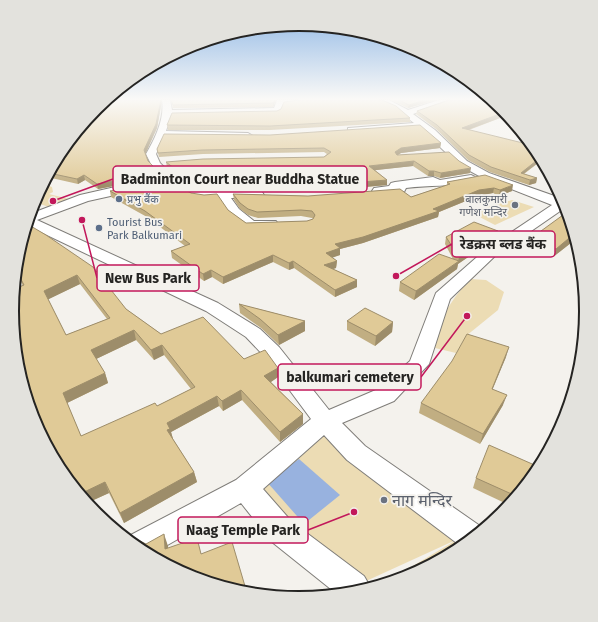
<svg xmlns="http://www.w3.org/2000/svg" width="598" height="622" font-family="'Fira Sans','Noto Sans Devanagari',sans-serif">
  <style>
    .green { fill: #ecdcb4 }
    .water { fill: #98b2df }
    .lines { fill: none; stroke-linecap: round; stroke-linejoin: round }
    .minor-casing { stroke: #7f7d79; stroke-width: 2 }
    .minor { fill: #fff; fill-rule: evenodd }
    .wall { fill: #c1ae82; fill-rule: evenodd }
    .shaded-wall { fill: #9d8d6a }
    .building { fill: #e0ca97; stroke: #9d8d6a; fill-rule: evenodd }
    .service-dot { fill: #5c6f8a; stroke: #f4f2ed; stroke-width: 1.5 }
    .worship-dot { fill: #6b7280; stroke: #f4f2ed; stroke-width: 1.5 }
    .labels { text-anchor: middle; stroke-width: 3.5; stroke-linejoin: round; paint-order: stroke }
    .far-service-label { font-size: 11px; fill: #4e5e75; stroke: #f4f2ed; text-anchor: start }
    .far-worship-label { font-size: 11px; fill: #5b616d; stroke: #f4f2ed; text-anchor: end }
    .near-worship-label { font-size: 16px; fill: #5b616d; stroke: #f4f2ed; text-anchor: start }
    .rim { fill: none; stroke: #252422; stroke-width: 2 }
    .leader { fill: none; stroke: #c2185b; stroke-width: 1.5 }
    .callout-dot { fill: #c2185b; stroke: #f4f2ed; stroke-width: 1.5 }
    .callout { fill: #f4f2ed; stroke: #c2185b; stroke-width: 1.5 }
    .callout-label { font-size: 14px; text-anchor: middle; font-weight: bold; fill: #252422 }
  </style>
  <rect width="100%" height="100%" fill="#f4f2ed"/>
  <g class="green">
    <path d="M 43,184 L 52,187 L 53,192 L 49,194 L 73,200 L 52,208 L 34,202 Z"/>
    <path d="M 512,200 L 534,207 L 495,225 L 470,212 Z"/>
    <path d="M 470,279 L 486,280 L 504,292 L 498,310 L 466,336 L 456,353 L 435,348 C 441,316 448,304 470,279 Z"/>
    <path d="M 321,424 L 475,529 L 480,532 C 450,556 418,574 381,585 L 458,539 L 353,587 L 246,490 Z"/>
  </g>
  <path class="water" d="M 299,459 L 340,495 L 304,524 L 267,482 Z"/>
  <g class="lines">
    <g class="minor-casing">
      <g id="minor">
        <path d="M 162,100 L 170,100 L 172,110 L 274,108 L 277,100 L 298,100 L 298,103 L 283,104 L 280,112 L 277,113 L 171,115 L 166,131 L 248,133 L 253,136 L 248,139 L 164,137 L 156,154 L 160,163 L 177,180 L 198,190 L 262,192 L 264,195 L 262,198 L 231,198 L 239,209 L 254,221 L 276,221 L 278,224 L 276,227 L 246,228 L 229,215 L 218,198 L 192,197 L 171,186 L 124,193 L 88,201 L 37,220 L 218,303 L 260,329 L 279,347 L 329,410 L 378,389 L 410,361 L 436,293 L 485,250 L 552,205 L 481,177 L 459,165 L 420,128 L 351,133 L 348,132 L 348,128 L 414,123 L 396,109 L 380,102 L 379,100 L 389,100 L 408,110 L 439,100 L 449,100 L 448,102 L 413,114 L 435,130 L 467,161 L 489,173 L 563,199 L 566,207 L 495,256 L 450,299 L 429,364 L 394,401 L 342,423 L 365,446 L 483,528 L 462,547 L 347,460 L 324,435 L 263,489 L 292,522 L 364,576 L 371,588 L 355,593 L 337,594 L 272,542 L 241,503 L 150,555 L 139,550 L 125,538 L 236,480 L 311,419 L 265,357 L 246,337 L 206,311 L 26,225 L 30,214 L 80,195 L 124,185 L 165,180 L 152,166 L 146,154 C 155,139 165,118 162,100 Z"/>
        <path d="M 471,175 L 475,177 L 477,179 L 475,181 C 451,187 429,185 406,188 L 404,192 C 396,194 377,198 372,191 L 374,188 L 389,186 L 391,183 L 395,182 L 433,177 L 440,180 Z"/>
      </g>
    </g>
    <use href="#minor" class="minor"/>
  </g>
  <g class="wall">
    <path d="M 106,100 L 162,100 L 157,128 L 145,153 L 148,161 L 161,174 L 162,179 L 124,184 L 98,189 L 85,180 L 78,184 L 47,177 L 60,151 Z"/>
    <path d="M 171,100 L 276,100 L 273,107 L 173,108 Z"/>
    <path d="M 299,100 L 410,118 L 410,122 L 270,130 L 168,130 L 167,125 L 277,111 Z"/>
    <path d="M 391,100 L 436,100 L 408,108 Z"/>
    <path d="M 417,111 L 508,115 L 469,130 L 538,152 L 542,160 L 524,174 L 537,178 L 536,183 L 529,185 L 490,172 L 468,160 L 436,129 L 416,114 Z"/>
    <path d="M 441,143 L 440,148 L 401,153 L 397,155 L 470,173 L 440,178 L 434,176 L 428,176 L 413,166 L 375,170 L 387,180 L 387,185 L 308,192 L 205,190 L 188,184 L 167,167 L 166,162 L 324,157 L 327,154 L 324,152 L 203,154 L 159,157 L 157,149 Z"/>
    <path d="M 485,175 L 512,191 L 499,196 L 493,193 L 478,196 L 439,212 L 438,217 L 363,243 L 340,249 L 340,255 L 332,257 L 337,261 L 336,268 L 333,269 L 357,280 L 357,287 L 335,297 L 294,268 L 289,270 L 273,262 L 223,284 L 212,277 L 204,281 L 172,258 L 171,251 L 185,246 L 147,217 L 111,197 L 110,191 L 191,193 L 228,210 L 246,223 L 307,221 L 314,219 L 312,218 L 301,216 L 258,218 L 248,215 L 240,209 L 234,200 L 233,194 L 308,196 L 411,197 L 447,185 L 447,182 Z"/>
    <path d="M 569,217 L 576,239 L 553,257 L 527,247 L 530,239 Z"/>
    <path d="M 26,226 L 126,309 L 161,334 L 244,359 L 278,368 L 278,377 L 271,382 L 303,414 L 303,424 L 280,442 L 242,400 L 223,411 L 219,406 L 171,432 L 173,439 L 194,472 L 197,482 L 124,523 L 109,493 L 87,503 L 60,470 L 23,286 L 16,272 L 18,255 ZM 80,284 L 107,319 L 66,335 L 48,299 ZM 136,340 L 154,360 L 164,355 L 191,389 L 157,406 L 81,436 L 67,403 L 108,383 L 105,373 L 96,359 Z"/>
    <path d="M 446,237 L 496,238 L 458,264 L 457,269 L 414,300 L 399,291 L 400,282 L 453,259 L 445,244 Z"/>
    <path d="M 239,304 L 305,321 L 305,331 L 279,345 L 261,328 L 240,313 Z"/>
    <path d="M 347,321 L 393,322 L 392,332 L 375,346 L 347,330 Z"/>
    <path d="M 506,357 L 492,389 L 503,405 L 480,444 L 419,413 L 421,403 Z"/>
    <path d="M 538,471 L 509,505 L 473,488 L 476,478 Z"/>
  </g>
  <g class="shaded-wall">
    <path d="M 161,100 L 162,100 L 157,128 L 145,155 L 144,150 Z"/>
    <path d="M 275,100 L 276,100 L 273,107 L 273,103 Z"/>
    <path d="M 425,100 L 436,100 L 408,108 L 409,105 Z"/>
    <path d="M 505,112 L 508,115 L 462,132 L 462,128 Z"/>
    <path d="M 441,143 L 440,148 L 401,153 L 395,157 L 395,152 L 401,148 Z"/>
    <path d="M 541,157 L 542,160 L 519,177 L 521,173 Z"/>
    <path d="M 414,161 L 413,166 L 368,171 L 369,166 Z"/>
    <path d="M 471,168 L 470,173 L 440,178 L 441,173 Z"/>
    <path d="M 429,171 L 434,171 L 434,176 L 428,176 Z"/>
    <path d="M 161,174 L 162,179 L 124,184 L 98,189 L 97,184 L 123,179 Z"/>
    <path d="M 84,175 L 85,180 L 78,184 L 77,179 Z"/>
    <path d="M 537,178 L 536,183 L 529,185 L 530,180 Z"/>
    <path d="M 387,180 L 387,185 L 308,192 L 308,186 Z"/>
    <path d="M 513,185 L 512,191 L 499,196 L 500,190 Z"/>
    <path d="M 494,188 L 493,193 L 478,196 L 439,212 L 438,217 L 363,243 L 340,249 L 340,255 L 326,260 L 326,253 L 335,244 L 433,209 L 479,190 Z"/>
    <path d="M 498,231 L 496,238 L 458,264 L 457,269 L 414,300 L 416,291 L 458,262 L 459,257 Z"/>
    <path d="M 574,234 L 576,239 L 553,257 L 556,249 Z"/>
    <path d="M 273,255 L 273,262 L 223,284 L 223,277 Z"/>
    <path d="M 293,261 L 294,268 L 289,270 L 289,263 Z"/>
    <path d="M 337,261 L 336,268 L 324,272 L 324,265 Z"/>
    <path d="M 211,270 L 212,277 L 204,281 L 203,274 Z"/>
    <path d="M 77,275 L 80,284 L 47,300 L 44,291 Z"/>
    <path d="M 357,280 L 357,287 L 335,297 L 335,290 Z"/>
    <path d="M 305,321 L 305,331 L 279,345 L 278,335 Z"/>
    <path d="M 393,322 L 392,332 L 375,346 L 376,336 Z"/>
    <path d="M 134,330 L 136,340 L 94,360 L 91,350 Z"/>
    <path d="M 162,345 L 164,355 L 154,360 L 151,350 Z"/>
    <path d="M 509,347 L 506,357 L 489,398 L 492,389 Z"/>
    <path d="M 278,368 L 278,377 L 265,386 L 264,376 Z"/>
    <path d="M 105,373 L 108,383 L 67,403 L 63,393 Z"/>
    <path d="M 241,390 L 242,400 L 223,411 L 222,401 Z"/>
    <path d="M 507,395 L 503,405 L 480,444 L 483,434 Z"/>
    <path d="M 217,396 L 219,406 L 171,432 L 173,439 L 167,430 L 167,423 Z"/>
    <path d="M 303,414 L 303,424 L 280,442 L 280,432 Z"/>
    <path d="M 194,472 L 197,482 L 124,523 L 120,513 Z"/>
    <path d="M 105,482 L 109,493 L 87,503 L 80,494 Z"/>
    <path d="M 164,534 L 168,546 L 169,562 L 165,549 Z"/>
  </g>
  <g class="building">
    <path d="M 106,100 L 161,100 L 156,124 L 144,150 L 148,161 L 161,174 L 123,179 L 97,184 L 84,175 L 77,179 L 49,173 L 60,151 L 96,108 Z"/>
    <path d="M 171,100 L 275,100 L 273,103 L 173,105 Z"/>
    <path d="M 299,100 L 382,100 L 396,106 L 410,118 L 270,126 L 167,125 L 172,113 L 277,111 L 281,109 L 284,102 Z"/>
    <path d="M 399,100 L 425,100 L 409,105 Z"/>
    <path d="M 449,100 L 492,100 L 502,108 L 505,112 L 462,128 L 531,145 L 531,144 L 538,152 L 541,157 L 521,173 L 537,178 L 530,180 L 491,167 L 469,155 L 437,125 L 417,111 Z"/>
    <path d="M 420,125 L 441,143 L 401,148 L 395,152 L 397,155 L 449,152 L 459,161 L 471,168 L 441,173 L 434,171 L 429,171 L 414,161 L 369,166 L 387,180 L 308,186 L 205,184 L 187,178 L 166,162 L 203,159 L 324,157 L 331,152 L 324,148 L 202,150 L 158,153 L 157,149 L 164,134 L 270,135 Z"/>
    <path d="M 485,175 L 513,185 L 500,190 L 494,188 L 479,190 L 433,209 L 439,211 L 363,237 L 335,244 L 340,248 L 326,253 L 337,261 L 324,265 L 357,280 L 335,290 L 293,261 L 289,263 L 273,255 L 223,277 L 211,270 L 203,274 L 171,251 L 190,244 L 145,211 L 110,191 L 170,182 L 191,193 L 204,195 L 217,194 L 228,210 L 246,223 L 307,221 L 313,219 L 315,215 L 312,211 L 301,210 L 257,212 L 248,209 L 240,203 L 233,194 L 308,196 L 400,189 L 411,197 L 450,184 L 447,182 Z"/>
    <path d="M 563,215 L 569,217 L 574,234 L 556,249 L 530,239 Z"/>
    <path d="M 474,222 L 498,231 L 459,257 L 446,237 Z"/>
    <path d="M 29,225 L 46,235 L 93,267 L 126,309 L 161,334 L 203,317 L 244,359 L 265,350 L 278,368 L 264,376 L 303,414 L 280,432 L 241,390 L 222,401 L 217,396 L 167,423 L 170,429 L 167,430 L 194,472 L 120,513 L 105,482 L 80,494 L 60,470 L 34,421 L 17,367 L 12,311 L 14,289 L 24,285 L 16,270 L 18,255 L 26,226 ZM 77,275 L 110,318 L 66,335 L 44,291 ZM 134,330 L 151,350 L 162,345 L 195,387 L 157,406 L 155,403 L 81,436 L 63,393 L 105,373 L 91,350 Z"/>
    <path d="M 439,254 L 459,261 L 416,291 L 400,282 Z"/>
    <path d="M 239,304 L 305,321 L 278,335 L 260,319 Z"/>
    <path d="M 365,308 L 393,322 L 376,336 L 347,321 Z"/>
    <path d="M 467,334 L 509,347 L 492,389 L 507,395 L 483,434 L 421,403 L 452,361 Z"/>
    <path d="M 489,445 L 539,467 L 538,471 L 516,496 L 476,478 Z"/>
    <path d="M 164,534 L 165,549 L 197,538 L 201,554 L 232,542 L 247,593 L 243,592 L 189,576 L 140,550 L 140,541 L 146,544 Z"/>
  </g>
  <linearGradient id="sky" x2="0" y2="1"><stop stop-color="#88b3e4"/><stop offset="0.53" stop-color="#faf9f7"/><stop offset="1" stop-color="#faf9f7" stop-opacity="0"/></linearGradient>
  <rect width="598" height="187" fill="url(#sky)"/>
  <g class="service-dot">
    <circle cx="119" cy="199" r="4"/>
    <circle cx="99" cy="228" r="4"/>
  </g>
  <g class="worship-dot">
    <circle cx="515" cy="205" r="4"/>
    <circle cx="384" cy="500" r="4"/>
  </g>
  <g class="labels">
    <g class="far-service-label">
      <text x="127" y="203">प्रभु बैंक</text>
      <text x="107" y="226">Tourist Bus<tspan x="107" dy="13">Park Balkumari</tspan></text>
    </g>
    <g class="far-worship-label">
      <text x="507" y="203">बालकुमारी<tspan x="507" dy="13">गणेश मन्दिर</tspan></text>
    </g>
    <g class="near-worship-label">
      <text x="392" y="506">नाग मन्दिर</text>
    </g>
  </g>
  <path d="M0 0H598V622H0ZM19 311a280 280 0 1 1 560 0a280 280 0 1 1-560 0Z" fill="#e3e2dd" fill-rule="evenodd"/>
  <path class="rim" d="M19 311a280 280 0 1 1 560 0a280 280 0 1 1-560 0Z"/>
  <path class="leader" d="M53 201L113 179M396 276L452 244M82 220L97 278M467 316L421 377M354 512L308 530"/>
  <g class="callout-dot">
    <circle cx="53" cy="201" r="4"/>
    <circle cx="396" cy="276" r="4"/>
    <circle cx="82" cy="220" r="4"/>
    <circle cx="467" cy="316" r="4"/>
    <circle cx="354" cy="512" r="4"/>
  </g>
  <g class="callout">
    <rect x="113" y="166" width="254" height="26" rx="4"/>
    <rect x="452" y="231" width="103" height="26" rx="4"/>
    <rect x="97" y="265" width="102" height="26" rx="4"/>
    <rect x="278" y="364" width="143" height="26" rx="4"/>
    <rect x="178" y="517" width="130" height="26" rx="4"/>
  </g>
  <g class="callout-label">
    <text x="240" y="184">Badminton Court near Buddha Statue</text>
    <text x="503" y="249">रेडक्रस ब्लड बैंक</text>
    <text x="148" y="283">New Bus Park</text>
    <text x="350" y="382">balkumari cemetery</text>
    <text x="243" y="535">Naag Temple Park</text>
  </g>
</svg>
